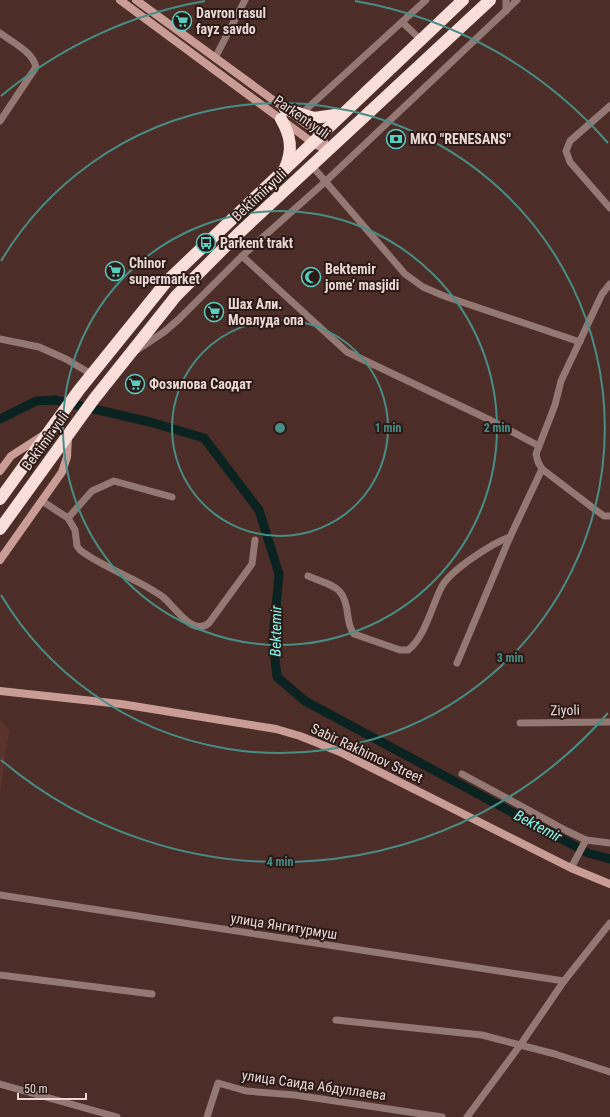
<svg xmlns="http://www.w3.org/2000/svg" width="610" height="1117" font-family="'Roboto Condensed',sans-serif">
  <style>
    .built { fill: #5b332d }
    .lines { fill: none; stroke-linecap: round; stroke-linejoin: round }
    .canal { stroke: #0a2320; stroke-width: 9 }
    .street { stroke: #947873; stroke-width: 7 }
    .secondary { stroke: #c99d95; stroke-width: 8 }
    .highway { stroke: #faded9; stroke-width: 12 }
    .ring { fill: none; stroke: #468e87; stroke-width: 2 }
    .labels { text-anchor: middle; stroke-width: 4; stroke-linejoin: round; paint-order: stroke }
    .poi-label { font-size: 14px; font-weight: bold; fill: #ebd6d2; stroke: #291a17; text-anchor: start }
    .street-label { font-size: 14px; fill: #ebd6d2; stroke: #291a17 }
    .water-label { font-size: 15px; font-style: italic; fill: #83f8ea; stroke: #291a17 }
    .centre { fill: #468e87; stroke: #291a17; stroke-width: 2 }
    .ring-label { font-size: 12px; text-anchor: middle; font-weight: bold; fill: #468e87; stroke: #291a17; stroke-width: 4; stroke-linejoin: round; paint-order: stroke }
  </style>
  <rect width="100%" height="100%" fill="#4d2d27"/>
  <path class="built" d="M 0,719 L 9,730 L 0,794 Z"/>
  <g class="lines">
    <path class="canal" d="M 0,419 L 36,401 L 55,400 L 150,422 L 204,438 L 259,510 L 279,574 L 273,640 L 277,677 L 305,701 L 588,853 L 610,859"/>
    <g class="street">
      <path d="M 506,11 L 506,0"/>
      <path d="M 402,22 L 421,40"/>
      <path d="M 0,33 C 12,42 33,52 36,67 L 0,121"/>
      <path d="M 215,58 L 245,0"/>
      <path d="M 610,106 L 570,141 L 566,151 L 570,162 L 610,208"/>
      <path d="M 300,115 L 426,0"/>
      <path d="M 312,166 L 405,274 L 423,287 L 444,296 L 580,342"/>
      <path d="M 242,256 L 347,352 L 490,420 L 539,446"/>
      <path d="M 610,284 L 602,294 L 561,381 L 555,405 L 536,454 L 538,462 L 542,469 L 597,511 L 604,516 L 610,516"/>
      <path d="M 0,339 L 39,347 L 66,359 L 91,374"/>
      <path d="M 137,350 L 164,332 L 179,319 L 242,256 L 326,181 L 517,0"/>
      <path d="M 42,501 L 68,518 L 92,491 L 114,481 L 172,497"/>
      <path d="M 68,518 L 75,530 L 77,546 L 80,550 C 105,569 139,579 163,597 C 175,607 193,637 209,623 L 252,564 L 255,540"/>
      <path d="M 308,576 C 334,587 345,585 348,617 C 349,624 350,629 354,634 L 400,650 L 408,650 C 424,639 432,606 441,588 C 449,571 492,543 510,537 L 542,469"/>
      <path d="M 457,663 L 510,537"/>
      <path d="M 520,723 L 610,722"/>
      <path d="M 462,774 L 567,831 L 586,840 L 610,843"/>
      <path d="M 571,868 L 586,840"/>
      <path d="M 0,895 L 564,981"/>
      <path d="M 0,975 L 152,994"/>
      <path d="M 336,1020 L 482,1035 L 555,1054 L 610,1072"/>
      <path d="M 0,1084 L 117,1117"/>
      <path d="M 207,1117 L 218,1083 L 246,1091 L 295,1095 L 442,1117"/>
      <path d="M 467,1117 L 521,1044 L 564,981 L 610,923"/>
    </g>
    <g class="secondary">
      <path d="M 120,0 L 313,143 L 328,151"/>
      <path d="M 136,0 L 321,135 L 328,151"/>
      <path d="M 0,471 L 11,456 L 42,436"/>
      <path d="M 0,560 L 62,472 L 67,457 L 68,436"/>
      <path d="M 0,691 L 121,704 L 276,729 L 300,736 L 340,752 L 571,868 L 610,884"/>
    </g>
    <g class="highway">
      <path d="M 285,109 L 314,118 L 342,114"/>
      <path d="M 281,119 C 291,136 293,150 285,168"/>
      <path d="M 0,499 L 79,390 L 167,281 L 463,0"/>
      <path d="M 0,529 L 94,399 L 176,296 L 238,234 L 490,0"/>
    </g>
  </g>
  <g class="ring">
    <circle cx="280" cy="428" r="108"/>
    <circle cx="280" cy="428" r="217"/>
    <path d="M1 261A325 325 0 1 1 1 595"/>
    <path d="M608 713A434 434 0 0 1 1 760M1 96A434 434 0 0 1 205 1M355 1A434 434 0 0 1 608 143"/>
  </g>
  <defs>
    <g id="supermarket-ring" transform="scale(1)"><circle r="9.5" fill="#291a17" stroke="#58cec0" stroke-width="1.5"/><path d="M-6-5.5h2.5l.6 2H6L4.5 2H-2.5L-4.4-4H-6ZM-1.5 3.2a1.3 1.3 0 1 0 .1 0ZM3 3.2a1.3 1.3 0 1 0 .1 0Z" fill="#58cec0"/></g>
    <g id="bank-ring" transform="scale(1)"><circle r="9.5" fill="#291a17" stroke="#58cec0" stroke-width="1.5"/><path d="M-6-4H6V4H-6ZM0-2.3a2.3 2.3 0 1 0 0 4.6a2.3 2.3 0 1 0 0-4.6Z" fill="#58cec0"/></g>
    <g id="bus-ring" transform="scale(1)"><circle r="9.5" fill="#291a17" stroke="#58cec0" stroke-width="1.5"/><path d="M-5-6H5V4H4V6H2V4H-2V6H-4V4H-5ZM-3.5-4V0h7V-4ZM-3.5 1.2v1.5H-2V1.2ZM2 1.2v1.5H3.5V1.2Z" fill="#58cec0"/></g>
    <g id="mosque-ring" transform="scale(1)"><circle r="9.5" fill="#291a17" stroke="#58cec0" stroke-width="1.5"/><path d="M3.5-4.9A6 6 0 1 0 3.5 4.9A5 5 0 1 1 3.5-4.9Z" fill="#58cec0"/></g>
  </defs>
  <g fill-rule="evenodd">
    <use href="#supermarket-ring" x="182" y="21"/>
    <use href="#bank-ring" x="396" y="139"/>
    <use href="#bus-ring" x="206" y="243"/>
    <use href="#supermarket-ring" x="115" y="271"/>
    <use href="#mosque-ring" x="311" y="277"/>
    <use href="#supermarket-ring" x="214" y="312"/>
    <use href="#supermarket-ring" x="135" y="384"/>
  </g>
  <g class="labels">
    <g class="poi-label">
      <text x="196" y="18">Davron rasul<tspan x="196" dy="16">fayz savdo</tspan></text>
      <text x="410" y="144">MKO "RENESANS"</text>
      <text x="220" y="248">Parkent trakt</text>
      <text x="129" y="268">Chinor<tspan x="129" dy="16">supermarket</tspan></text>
      <text x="325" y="274">Bektemir<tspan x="325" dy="16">jome’ masjidi</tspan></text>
      <text x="228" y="309">Шах Али.<tspan x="228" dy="16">Мовлуда опа</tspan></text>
      <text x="149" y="389">Фозилова Саодат</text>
    </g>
    <g class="street-label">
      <text transform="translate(302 117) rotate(35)" y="5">Parkent yuli</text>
      <text transform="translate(259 195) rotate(-43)" y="5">Bektimir yuli</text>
      <text transform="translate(45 441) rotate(-54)" y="5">Bektimir yuli</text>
      <text transform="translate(565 710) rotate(-1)" y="5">Ziyoli</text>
      <text transform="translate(367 753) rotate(25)" y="5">Sabir Rakhimov Street</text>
      <text transform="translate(284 926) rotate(9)" y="5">улица Янгитурмуш</text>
      <text transform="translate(314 1085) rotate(8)" y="5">улица Саида Абдуллаева</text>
    </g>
    <g class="water-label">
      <text transform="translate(276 631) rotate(-89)" y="5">Bektemir</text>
      <text transform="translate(538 826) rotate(28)" y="5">Bektemir</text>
    </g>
  </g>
  <circle cx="280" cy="428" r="6" class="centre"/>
  <g class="ring-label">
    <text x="388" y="432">1 min</text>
    <text x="497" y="432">2 min</text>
    <text x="510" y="662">3 min</text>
    <text x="280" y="866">4 min</text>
  </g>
  <path d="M18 1093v6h68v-6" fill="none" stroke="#ebd6d2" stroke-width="2"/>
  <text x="24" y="1093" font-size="12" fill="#ebd6d2" stroke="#291a17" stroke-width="3" paint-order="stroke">50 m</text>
</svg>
